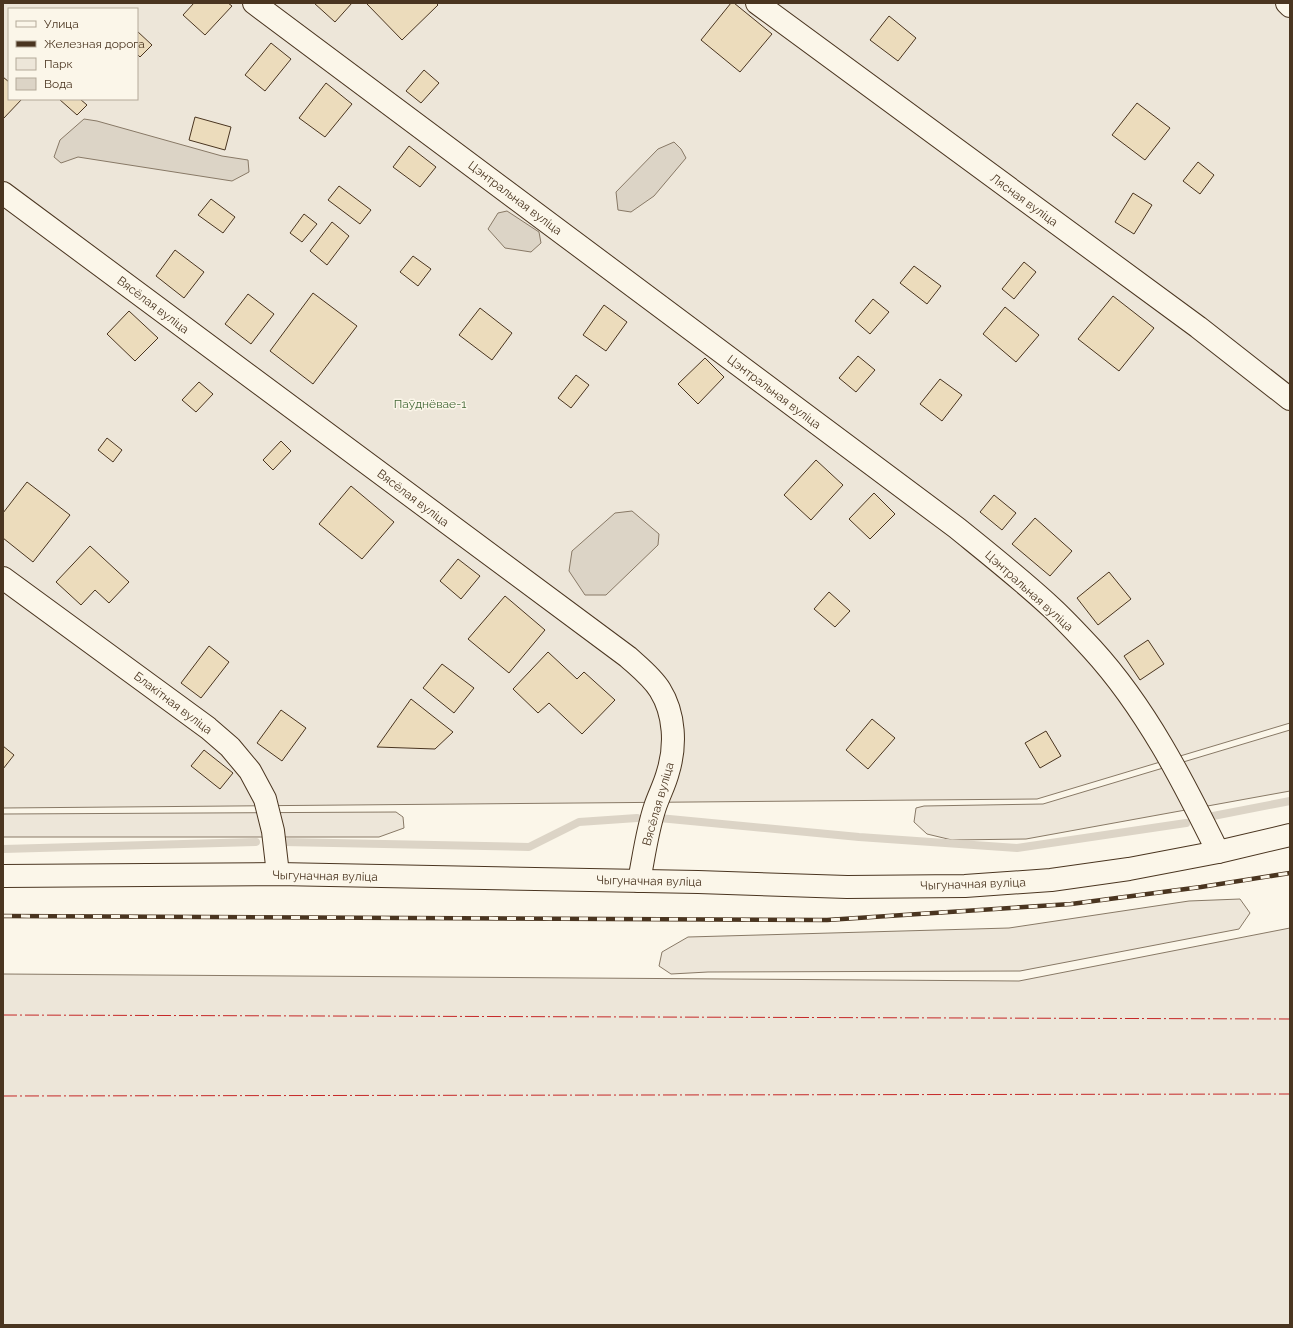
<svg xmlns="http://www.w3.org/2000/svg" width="1293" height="1328" font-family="Raleway,sans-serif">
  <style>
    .green { fill: #ede6d9; stroke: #887966; fill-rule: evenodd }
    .water { fill: #dcd4c6; stroke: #887966 }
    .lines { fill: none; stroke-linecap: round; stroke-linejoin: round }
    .stream { stroke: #dcd4c6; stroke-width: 8 }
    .building { fill: #ecdcbc; stroke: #4a3520 }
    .minor-casing { stroke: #4a3520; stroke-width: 24 }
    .minor { stroke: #fbf6e9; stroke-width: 22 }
    .rail-casing { stroke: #4a3520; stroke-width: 4.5 }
    .rail { stroke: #fbf6e9; stroke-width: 3; stroke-dasharray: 9; stroke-linecap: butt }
    .power { stroke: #c62828; stroke-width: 1; stroke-dasharray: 14 3 2 3; stroke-linecap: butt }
    .labels { text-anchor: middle; stroke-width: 3; stroke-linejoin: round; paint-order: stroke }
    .street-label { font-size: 12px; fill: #4a3520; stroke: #fbf6e9 }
    .park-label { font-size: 12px; fill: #436837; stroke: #fbf6e9 }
  </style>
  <rect width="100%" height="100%" fill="#fbf6e9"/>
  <g class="green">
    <path d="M 3,3 L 1290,3 L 1290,723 L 1037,799 L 3,808 ZM 9,9 L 137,9 L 137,99 L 9,99 Z"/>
    <path d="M 1290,730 L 1290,791 L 1026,839 L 952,840 L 927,834 L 914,822 L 916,808 L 924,806 L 1043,804 Z"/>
    <path d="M 396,812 L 403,817 L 404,828 L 379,837 L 3,837 L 3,814 Z"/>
    <path d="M 1240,899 L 1250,913 L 1239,929 L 1020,971 L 708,972 L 671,974 L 659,966 L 662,952 L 688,937 L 1009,928 L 1189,901 Z"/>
    <path d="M 1290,928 L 1290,1325 L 3,1325 L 3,974 L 1019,981 Z"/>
  </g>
  <g class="water">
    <path d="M 84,119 L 97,121 L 222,156 L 248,160 L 249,172 L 232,181 L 78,157 L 61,163 L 54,157 L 60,140 Z"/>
    <path d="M 674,142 L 681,149 L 686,158 L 654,196 L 631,212 L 618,210 L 616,192 L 658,149 Z"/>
    <path d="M 507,211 L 539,232 L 541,243 L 531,252 L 505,248 L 488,229 L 498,213 Z"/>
    <path d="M 632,511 L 659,534 L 658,545 L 606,595 L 585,595 L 569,571 L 572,551 L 615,513 Z"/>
  </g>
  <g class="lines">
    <g class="stream">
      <path d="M 1213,816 L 1290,801"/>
      <path d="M 659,818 L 859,837 L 1017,848 L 1186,823"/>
      <path d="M 283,842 L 529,847 L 579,822 L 637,818"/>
      <path d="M 3,849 L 256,842"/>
    </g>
  </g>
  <g class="building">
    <path d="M 194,3 L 228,3 L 232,6 L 205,35 L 183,15 Z"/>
    <path d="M 314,3 L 352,3 L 335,22 Z"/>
    <path d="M 368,3 L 436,3 L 438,5 L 402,40 L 367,4 Z"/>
    <path d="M 731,3 L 734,3 L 772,34 L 740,72 L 701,40 Z"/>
    <path d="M 889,16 L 916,38 L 898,61 L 870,40 Z"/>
    <path d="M 137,31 L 152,45 L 140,57 L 137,54 Z"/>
    <path d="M 271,43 L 291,59 L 265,91 L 245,75 Z"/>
    <path d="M 424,70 L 439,83 L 421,103 L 406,91 Z"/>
    <path d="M 3,77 L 9,82 L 9,99 L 22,99 L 3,119 Z"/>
    <path d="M 326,83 L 352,104 L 325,137 L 299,118 Z"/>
    <path d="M 59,99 L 80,99 L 87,105 L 77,115 Z"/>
    <path d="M 1137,103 L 1170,128 L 1145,160 L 1112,135 Z"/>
    <path d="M 195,117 L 231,127 L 225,150 L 189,140 Z"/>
    <path d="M 409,146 L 436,167 L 420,187 L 393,167 Z"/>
    <path d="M 1198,162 L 1214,175 L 1200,194 L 1183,181 Z"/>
    <path d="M 339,186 L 371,210 L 360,224 L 328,200 Z"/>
    <path d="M 1133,193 L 1152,205 L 1134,234 L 1115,222 Z"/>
    <path d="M 211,199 L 235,217 L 223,233 L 198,215 Z"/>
    <path d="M 304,214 L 317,224 L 302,242 L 290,233 Z"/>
    <path d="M 332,222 L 349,236 L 327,265 L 310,251 Z"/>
    <path d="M 175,250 L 204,272 L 184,298 L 156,276 Z"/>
    <path d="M 413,256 L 431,269 L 418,286 L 400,272 Z"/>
    <path d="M 1024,262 L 1036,272 L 1014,299 L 1002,289 Z"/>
    <path d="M 914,266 L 941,286 L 927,304 L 900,283 Z"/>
    <path d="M 313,293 L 357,326 L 313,384 L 270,351 Z"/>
    <path d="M 248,294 L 274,314 L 251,344 L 225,324 Z"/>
    <path d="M 1113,296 L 1154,328 L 1119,371 L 1078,339 Z"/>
    <path d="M 873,299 L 889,312 L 870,334 L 855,321 Z"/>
    <path d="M 604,305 L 627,322 L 606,351 L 583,335 Z"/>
    <path d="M 1005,307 L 1039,335 L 1016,362 L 983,334 Z"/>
    <path d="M 480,308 L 512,333 L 492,360 L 459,335 Z"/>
    <path d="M 129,311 L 158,338 L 135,361 L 107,334 Z"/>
    <path d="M 858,356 L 875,370 L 856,392 L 839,378 Z"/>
    <path d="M 705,358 L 724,377 L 698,404 L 678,384 Z"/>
    <path d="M 576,375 L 589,385 L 571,408 L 558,398 Z"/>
    <path d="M 940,379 L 962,395 L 942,421 L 920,404 Z"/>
    <path d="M 199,382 L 213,394 L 196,412 L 182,400 Z"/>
    <path d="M 107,438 L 122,450 L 113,462 L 98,450 Z"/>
    <path d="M 281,441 L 291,451 L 273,470 L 263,460 Z"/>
    <path d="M 816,460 L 843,485 L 811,520 L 784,495 Z"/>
    <path d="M 27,482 L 70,515 L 33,562 L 3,538 L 3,513 Z"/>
    <path d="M 351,486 L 394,522 L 362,559 L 319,524 Z"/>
    <path d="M 874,493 L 895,514 L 870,539 L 849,519 Z"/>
    <path d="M 994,495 L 1016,513 L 1002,530 L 980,512 Z"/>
    <path d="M 1035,518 L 1072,551 L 1050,576 L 1012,544 Z"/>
    <path d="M 90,546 L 129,582 L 109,603 L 95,590 L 81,605 L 56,582 Z"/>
    <path d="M 458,559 L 480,576 L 461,599 L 440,581 Z"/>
    <path d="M 1109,572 L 1131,599 L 1098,625 L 1077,598 Z"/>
    <path d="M 829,592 L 850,611 L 835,627 L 814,609 Z"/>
    <path d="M 505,596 L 545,630 L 509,673 L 468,639 Z"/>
    <path d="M 1148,640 L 1164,664 L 1140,680 L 1124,656 Z"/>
    <path d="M 209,646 L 229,662 L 201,698 L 181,683 Z"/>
    <path d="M 548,652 L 577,679 L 584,672 L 615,700 L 582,734 L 549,703 L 538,713 L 513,689 Z"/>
    <path d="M 442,664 L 474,688 L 454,713 L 423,688 Z"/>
    <path d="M 411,699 L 453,732 L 435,749 L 377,747 Z"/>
    <path d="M 281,710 L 306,728 L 282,761 L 257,743 Z"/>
    <path d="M 872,719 L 895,738 L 868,769 L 846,750 Z"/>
    <path d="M 1046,731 L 1061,756 L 1040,768 L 1025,743 Z"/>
    <path d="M 3,746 L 14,755 L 3,769 Z"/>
    <path d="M 204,750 L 233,773 L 220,789 L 191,766 Z"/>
  </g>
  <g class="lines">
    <g class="minor-casing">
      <g id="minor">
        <path d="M 254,3 L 957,528 C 989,554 1022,580 1052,608 C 1066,621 1079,635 1092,649 C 1146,708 1183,781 1218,852"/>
        <path d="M 757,3 L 1198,327 L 1290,399"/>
        <path d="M 1287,3 L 1290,6"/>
        <path d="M 3,193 L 628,657 C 639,667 652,677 660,690 C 675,714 676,746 668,772 C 665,784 659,795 655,807 C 647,831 644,856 639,881"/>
        <path d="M 3,578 L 208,728 L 230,747 L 250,771 L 265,799 L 273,831 L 278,874"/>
        <path d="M 3,876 L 278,874 L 698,882 L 847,887 L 965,886 L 1051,880 L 1129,869 L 1218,852 L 1290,835"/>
      </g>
    </g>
    <use href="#minor" class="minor"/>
    <g class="rail-casing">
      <path id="rail" d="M 3,916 L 827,920 L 1071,904 L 1201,887 L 1290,873"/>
    </g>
    <use href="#rail" class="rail"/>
    <g class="power">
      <path d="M 3,1015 L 1290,1019"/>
      <path d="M 3,1096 L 1290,1094"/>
    </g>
  </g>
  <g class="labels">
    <g class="street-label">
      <text transform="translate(515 198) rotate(37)" y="4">Цэнтральная вуліца</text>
      <text transform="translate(1024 200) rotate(36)" y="4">Лясная вуліца</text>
      <text transform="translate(153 305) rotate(37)" y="4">Вясёлая вуліца</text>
      <text transform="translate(774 392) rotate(37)" y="4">Цэнтральная вуліца</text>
      <text transform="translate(413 498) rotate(37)" y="4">Вясёлая вуліца</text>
      <text transform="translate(1029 591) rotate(42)" y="4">Цэнтральная вуліца</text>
      <text transform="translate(173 703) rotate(37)" y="4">Блакітная вуліца</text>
      <text transform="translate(658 804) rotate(-74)" y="4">Вясёлая вуліца</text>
      <text transform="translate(325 876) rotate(1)" y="4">Чыгуначная вуліца</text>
      <text transform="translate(649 881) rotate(1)" y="4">Чыгуначная вуліца</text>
      <text transform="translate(973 884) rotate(-2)" y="4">Чыгуначная вуліца</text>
    </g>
    <g class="park-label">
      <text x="430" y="408">Паўднёвае-1</text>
    </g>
  </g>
  <rect width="1293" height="1328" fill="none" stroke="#4a3520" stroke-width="8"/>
  <rect x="8" y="8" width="130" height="92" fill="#fbf6e9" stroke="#b4a999"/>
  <rect x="16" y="21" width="20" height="6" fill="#fbf6e9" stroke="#b4a999"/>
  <text x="44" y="28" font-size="12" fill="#4a3520">Улица</text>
  <rect x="16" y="41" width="20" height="6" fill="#4a3520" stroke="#b4a999"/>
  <text x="44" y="48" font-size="12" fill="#4a3520">Железная дорога</text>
  <rect x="16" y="58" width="20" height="12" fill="#ede6d9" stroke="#b4a999"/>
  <text x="44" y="68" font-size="12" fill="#4a3520">Парк</text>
  <rect x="16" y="78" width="20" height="12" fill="#dcd4c6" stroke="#b4a999"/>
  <text x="44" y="88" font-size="12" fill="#4a3520">Вода</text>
</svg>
